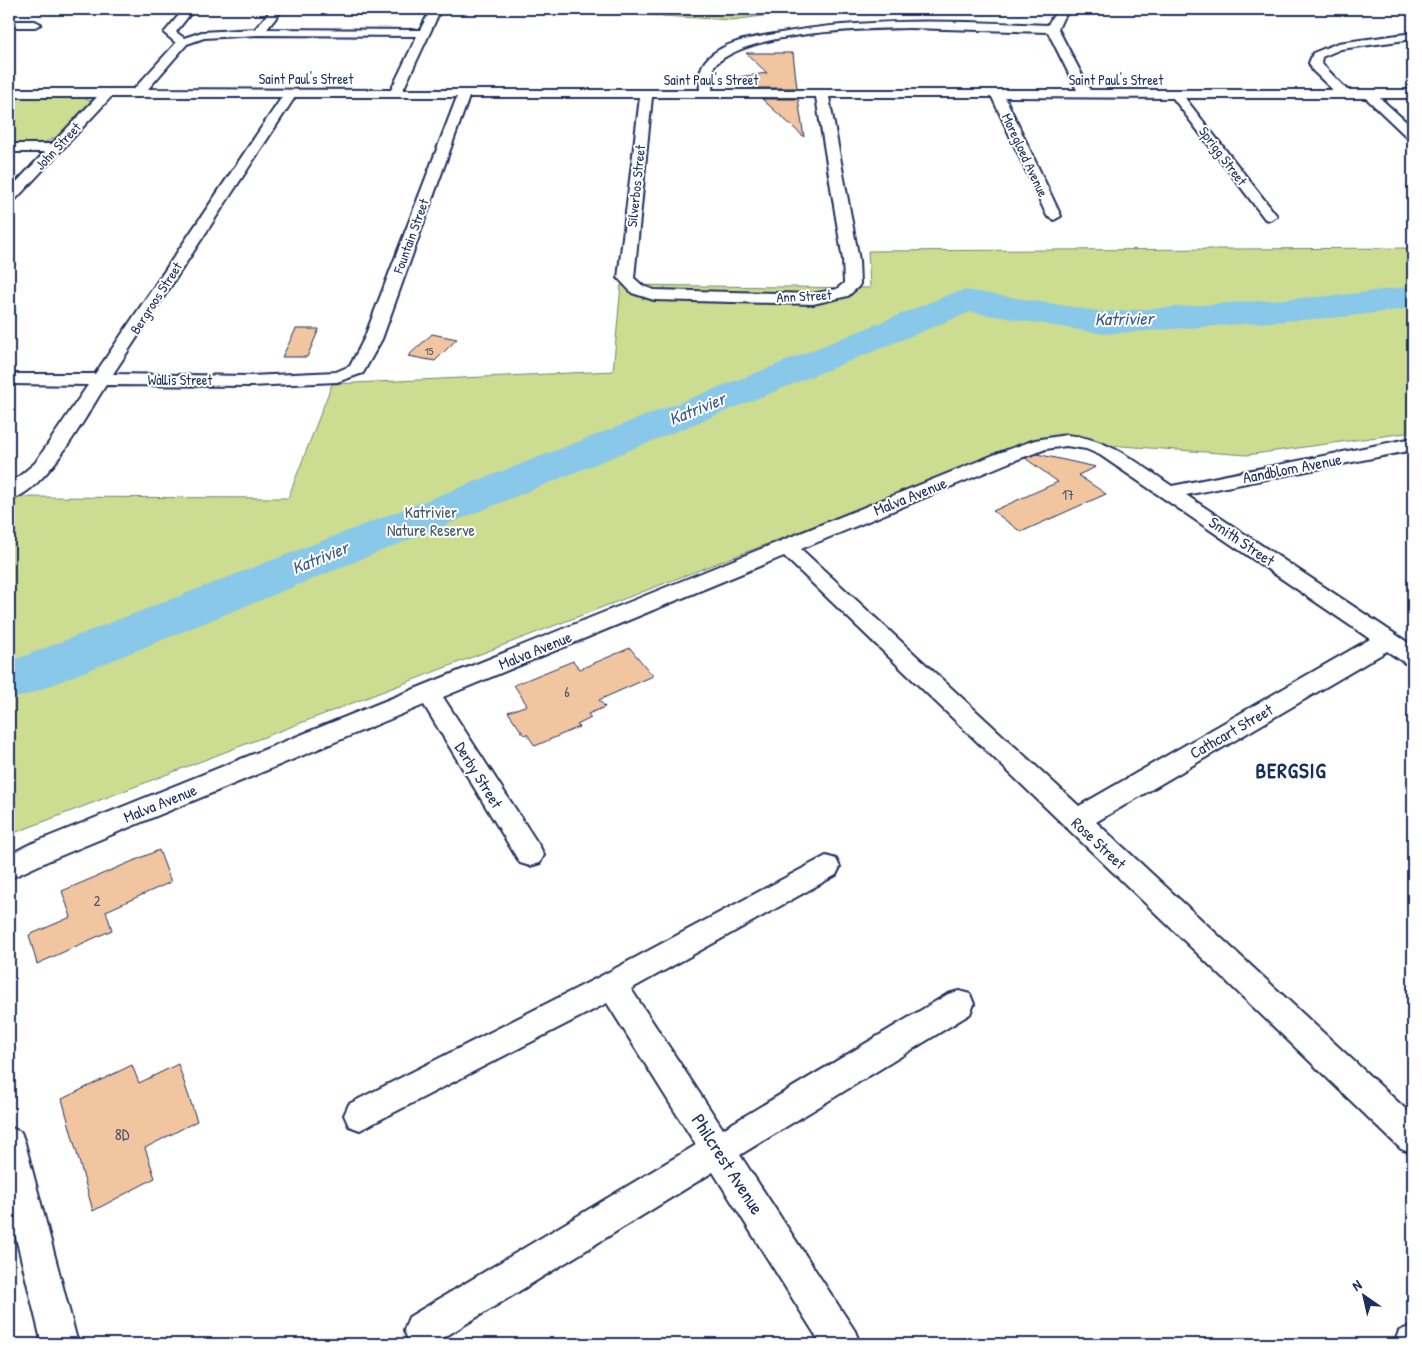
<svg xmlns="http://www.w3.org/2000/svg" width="1422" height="1353" font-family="'Patrick Hand',sans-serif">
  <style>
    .green { fill: #ccdc90; stroke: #748677 }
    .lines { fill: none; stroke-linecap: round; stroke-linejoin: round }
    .river { fill: #8ac8ea; fill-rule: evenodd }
    .building { fill: #f0c5a0; stroke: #1b2f5e }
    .street-casing { stroke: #1b2f5e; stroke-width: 4 }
    .street { fill: #fff; fill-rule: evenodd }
    .labels { text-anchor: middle; stroke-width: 4; stroke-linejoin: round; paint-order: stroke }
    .far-number-label { font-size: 11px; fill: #50546e }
    .far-street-label { font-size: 14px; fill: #1b2f5e; stroke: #fff }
    .number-label { font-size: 14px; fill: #50546e }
    .street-label { font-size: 16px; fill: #1b2f5e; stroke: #fff }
    .park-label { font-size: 16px; fill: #475a6a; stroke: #fff }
    .near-number-label { font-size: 16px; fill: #50546e }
    .water-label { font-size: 18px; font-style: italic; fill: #3c5d88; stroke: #fff }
    .near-street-label { font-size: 19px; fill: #1b2f5e; stroke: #fff }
    .district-label { font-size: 21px; font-weight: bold; letter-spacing: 1px; fill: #1b2f5e; stroke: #fff }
  </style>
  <rect width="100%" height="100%" fill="#fff"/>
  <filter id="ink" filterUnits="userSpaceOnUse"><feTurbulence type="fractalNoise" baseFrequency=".02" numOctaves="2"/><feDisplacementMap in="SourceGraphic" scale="10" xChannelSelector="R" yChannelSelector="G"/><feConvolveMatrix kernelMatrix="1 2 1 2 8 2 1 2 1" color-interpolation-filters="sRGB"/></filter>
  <g filter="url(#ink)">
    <g class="green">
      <path d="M 539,9 L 816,9 L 732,20 Z"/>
      <path d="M 9,97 L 83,98 L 91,101 L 90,104 C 59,136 57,146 9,146 Z"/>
      <path d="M 1413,248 L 1413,432 L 1247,455 L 1038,440 L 9,835 L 9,509 L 16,497 L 288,498 L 332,384 L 613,371 L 621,285 L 870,288 L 868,251 Z"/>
    </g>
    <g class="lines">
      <path class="river" d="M 1413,286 L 1413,308 L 1342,317 L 1104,334 L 970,312 L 27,695 L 9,700 L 9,662 L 766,369 L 953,293 L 966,290 L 1104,312 L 1342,295 Z"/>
    </g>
    <g class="building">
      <path d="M 746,53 L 793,53 L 797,88 L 751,88 L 738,77 L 767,73 Z"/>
      <path d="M 762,99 L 798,99 L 804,137 Z"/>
      <path d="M 296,329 L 319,329 L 307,357 L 282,357 Z"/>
      <path d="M 432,334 L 457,339 L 435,361 L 408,356 Z"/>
      <path d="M 1037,454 L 1096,467 L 1078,475 L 1106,494 L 1021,532 L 993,511 L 1058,482 L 1025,458 Z"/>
      <path d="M 630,648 L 653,676 L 599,700 L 605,707 L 588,714 L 591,718 L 577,725 L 579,727 L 535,746 L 527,734 L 524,735 L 508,712 L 527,705 L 514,685 L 573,661 L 580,669 Z"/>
      <path d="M 159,850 L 171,882 L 106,911 L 112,930 L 37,964 L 29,935 L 71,917 L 62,891 Z"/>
      <path d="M 178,1064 L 197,1121 L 145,1148 L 155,1178 L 93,1211 L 62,1099 L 132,1065 L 139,1083 Z"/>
    </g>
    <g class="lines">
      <g class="street-casing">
        <g id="street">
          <path d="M 184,9 L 194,9 L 176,32 L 184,38 L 202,32 L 255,29 L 272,9 L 283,9 L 267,29 L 420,30 L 431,9 L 441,9 L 403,90 L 700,90 C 699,78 699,67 708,58 C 725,41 753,38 775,34 C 866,17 957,21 1048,25 C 1054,13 1058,9 1072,9 L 1063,18 L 1058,29 L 1090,90 L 1333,90 L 1313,71 L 1309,63 L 1313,53 L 1338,43 L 1413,33 L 1413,39 L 1341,49 L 1322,57 L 1321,63 L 1347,90 L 1413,90 L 1413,98 L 1380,98 L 1413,128 L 1413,139 L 1408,138 L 1366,98 L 1185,98 L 1277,216 L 1270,220 L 1265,219 L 1173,98 L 1005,97 L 1061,216 L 1054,220 L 1047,216 L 992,97 L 829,97 L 859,260 L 860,284 L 858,287 L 848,296 L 813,304 L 654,300 L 632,293 L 618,278 L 640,97 L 469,97 L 382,339 L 363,373 L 337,382 L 250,386 L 106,385 C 85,417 46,492 9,500 L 9,485 L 35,463 L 88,385 L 9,384 L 9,374 L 95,374 L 282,97 L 111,97 L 14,201 L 9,202 L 9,190 L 45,152 L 9,152 L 9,144 L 52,144 L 97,97 L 9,97 L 9,89 L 134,89 L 176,43 L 164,33 ZM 909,28 L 1048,32 L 1077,90 L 712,90 L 714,66 C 746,31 862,29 909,28 ZM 258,35 L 417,36 L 391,90 L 148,89 L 187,44 L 204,38 ZM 295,97 L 457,97 L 364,339 L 350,366 L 336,372 L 250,376 L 113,374 ZM 652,97 L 816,97 L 843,260 L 844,283 L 837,289 L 813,294 L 654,290 L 643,286 L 634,278 Z"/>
          <path d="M 9,21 L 35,21 L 41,24 L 35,27 L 9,27 Z"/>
          <path d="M 1066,435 C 1108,438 1138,463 1172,486 L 1413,438 L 1413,450 L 1186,495 L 1413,646 L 1413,665 L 1405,663 L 1387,651 L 1096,822 L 1413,1116 L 1413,1154 L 1401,1149 L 784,556 L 443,697 L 540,847 L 544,855 L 540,863 L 530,866 L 520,863 L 424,705 L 48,861 L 9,879 L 9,855 L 28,845 L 996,454 L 1035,440 ZM 1066,446 L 1086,449 L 1100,455 L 1370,639 L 1079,806 L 801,549 L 1010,462 L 1046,449 Z"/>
          <path d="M 826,856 L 836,859 L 840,867 L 836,875 L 631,989 L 723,1129 L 948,994 L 959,991 L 970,994 L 974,1004 L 970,1014 L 740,1155 L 855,1331 L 860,1344 L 821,1344 L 713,1172 L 435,1343 L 409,1343 L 404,1330 L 409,1317 L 696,1145 L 607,1003 L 360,1130 L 349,1126 L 344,1115 L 349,1104 L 601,976 Z"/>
          <path d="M 9,1127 L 21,1132 L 25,1143 L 78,1344 L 42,1344 L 9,1209 Z"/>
          <path d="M 1413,1325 L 1413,1344 L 1394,1344 L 1399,1331 Z"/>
        </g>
      </g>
      <use href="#street" class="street"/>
    </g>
  </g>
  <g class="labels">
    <g class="far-number-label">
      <text x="429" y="355">15</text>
    </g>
    <g class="far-street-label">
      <text x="306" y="84">Saint Paul's Street</text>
      <text x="711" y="85">Saint Paul's Street</text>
      <text x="1116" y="85">Saint Paul's Street</text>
      <text transform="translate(58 146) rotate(-47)" y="5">John Street</text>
      <text transform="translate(1025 155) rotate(65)" y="5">Moregloed Avenue</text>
      <text transform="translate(1223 156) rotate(53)" y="5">Sprigg Street</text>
      <text transform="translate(636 186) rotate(-84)" y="5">Silverbos Street</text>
      <text transform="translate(411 236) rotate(-70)" y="5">Fountain Street</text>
      <text transform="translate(804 296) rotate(-3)" y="5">Ann Street</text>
      <text transform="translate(156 298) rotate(-57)" y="5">Bergroos Street</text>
      <text x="180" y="385">Wallis Street</text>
    </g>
    <g class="number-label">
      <text x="1068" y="500">17</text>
      <text x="567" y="697">6</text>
      <text x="97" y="906">2</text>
    </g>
    <g class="street-label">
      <text transform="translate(1292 468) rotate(-11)" y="6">Aandblom Avenue</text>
      <text transform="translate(910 496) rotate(-22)" y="6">Malva Avenue</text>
      <text transform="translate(1242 541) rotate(34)" y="6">Smith Street</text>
      <text transform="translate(535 650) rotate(-22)" y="6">Malva Avenue</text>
      <text transform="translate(1231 731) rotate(-30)" y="6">Cathcart Street</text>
      <text transform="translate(479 775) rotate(58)" y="6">Derby Street</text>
      <text transform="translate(160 803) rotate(-22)" y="6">Malva Avenue</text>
      <text transform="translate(1099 843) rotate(43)" y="6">Rose Street</text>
    </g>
    <g class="park-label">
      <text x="431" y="518">Katrivier<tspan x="431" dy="18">Nature Reserve</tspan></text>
    </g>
    <g class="near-number-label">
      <text x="122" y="1140">8D</text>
    </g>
    <g class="water-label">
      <text transform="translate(1124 319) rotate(-1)" y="6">Katrivier</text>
      <text transform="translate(697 409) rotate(-22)" y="6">Katrivier</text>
      <text transform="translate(320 558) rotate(-22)" y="6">Katrivier</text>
    </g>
    <g class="near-street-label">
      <text transform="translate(728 1164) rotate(57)" y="7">Philcrest Avenue</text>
    </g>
    <g class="district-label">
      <text x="1291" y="778">BERGSIG</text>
    </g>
  </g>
  <rect width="1422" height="1353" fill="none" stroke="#fff" stroke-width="30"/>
  <rect x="15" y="15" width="1392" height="1323" fill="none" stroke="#1b2f5e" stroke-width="2" filter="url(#ink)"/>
  <g transform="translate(1364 1296) rotate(326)" stroke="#ffffff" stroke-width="4" paint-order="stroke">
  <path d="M0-4L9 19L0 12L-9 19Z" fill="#1b2f5e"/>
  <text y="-8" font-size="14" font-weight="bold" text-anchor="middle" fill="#1b2f5e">N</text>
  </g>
</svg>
